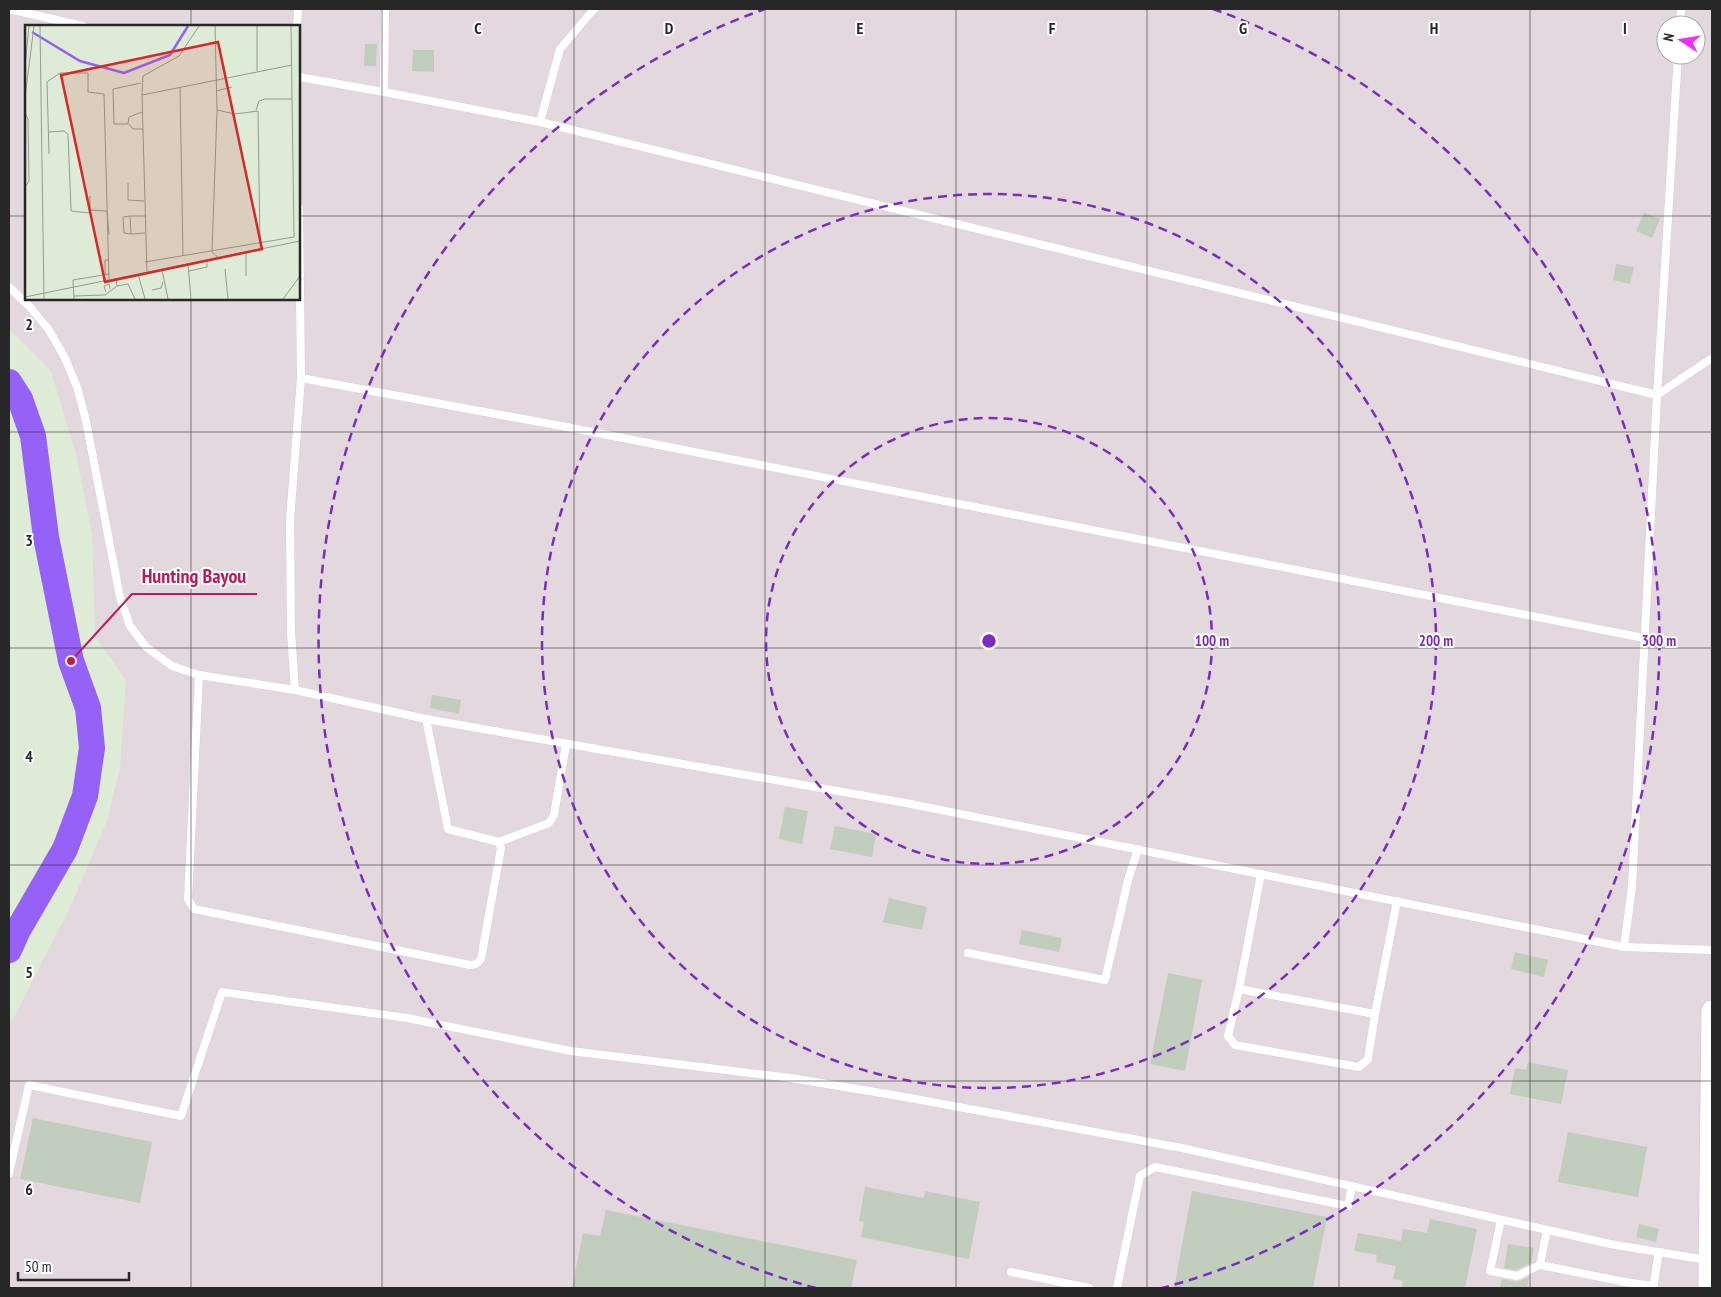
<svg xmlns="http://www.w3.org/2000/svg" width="1721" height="1297" font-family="'PT Sans Narrow',sans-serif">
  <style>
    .industrial { fill: #e2d8de; fill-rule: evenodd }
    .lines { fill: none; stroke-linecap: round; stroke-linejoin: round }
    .river { stroke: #9661f6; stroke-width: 26 }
    .building { fill: #c1cdbd }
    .lane-casing { stroke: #dfcce2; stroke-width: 9 }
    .secondary-casing { stroke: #dfcce2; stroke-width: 23 }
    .lane { stroke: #fff; stroke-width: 8 }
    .secondary { stroke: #fff; stroke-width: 21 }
    .grid { fill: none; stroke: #272727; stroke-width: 1; stroke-opacity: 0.55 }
    .ring { fill: none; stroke: #7b2cbf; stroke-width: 2.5; stroke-dasharray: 9 6 }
    .inset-river { fill: none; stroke: #9661f6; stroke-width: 2.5 }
    .inset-road { fill: none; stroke: #949d91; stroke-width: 1 }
    .view { fill: #d62828; fill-opacity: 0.15; stroke: #d62828; stroke-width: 2.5 }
    .inset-edge { fill: none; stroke: #272727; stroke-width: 2.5 }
    .grid-label { font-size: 16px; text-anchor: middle; font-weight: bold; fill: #272727; stroke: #fff; stroke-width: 4; stroke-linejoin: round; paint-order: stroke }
    .centre { fill: #7b2cbf; stroke: #fff; stroke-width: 2.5 }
    .ring-label { font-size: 15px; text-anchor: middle; font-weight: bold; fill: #7b2cbf; stroke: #fff; stroke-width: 4; stroke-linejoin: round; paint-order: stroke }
    .leader { fill: none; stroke: #c2185b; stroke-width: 2 }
    .callout-dot { fill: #c2185b; stroke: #fff; stroke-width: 2 }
    .callout-label { font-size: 20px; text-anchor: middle; font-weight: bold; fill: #c2185b; stroke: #fff; stroke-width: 4; stroke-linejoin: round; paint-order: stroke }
  </style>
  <rect width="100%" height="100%" fill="#ddebd7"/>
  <path class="industrial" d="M 9,9 L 1712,9 L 1712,1288 L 9,1288 L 9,1027 L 70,908 L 107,821 L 120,768 L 126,680 L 95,636 L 92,534 L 76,454 L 51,371 L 9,329 ZM 1666,25 L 1696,25 L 1696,55 L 1666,55 ZM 26,26 L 299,26 L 299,299 L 26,299 Z"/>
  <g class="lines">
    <path class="river" d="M 9,382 L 20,399 L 33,436 L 46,537 L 71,661 L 88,708 L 92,748 L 85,796 L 65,849 L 18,930 L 9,950"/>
  </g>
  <g class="building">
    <path d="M 365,44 L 377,44 L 376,66 L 364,66 Z"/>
    <path d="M 413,50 L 434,50 L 434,72 L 412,71 Z"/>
    <path d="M 1644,213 L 1660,219 L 1652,238 L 1636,231 Z"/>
    <path d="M 1616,264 L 1634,267 L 1630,284 L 1613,280 Z"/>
    <path d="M 432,695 L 461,700 L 459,714 L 430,708 Z"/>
    <path d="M 785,807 L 808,811 L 802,844 L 779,839 Z"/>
    <path d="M 835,826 L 876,834 L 872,857 L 830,849 Z"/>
    <path d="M 889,898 L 927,907 L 922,930 L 883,922 Z"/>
    <path d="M 1022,930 L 1062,938 L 1059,952 L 1019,944 Z"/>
    <path d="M 1515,952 L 1548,960 L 1544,977 L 1511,969 Z"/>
    <path d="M 1168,973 L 1202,980 L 1185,1071 L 1150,1064 Z"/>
    <path d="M 1528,1062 L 1568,1070 L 1561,1104 L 1510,1094 L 1515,1068 L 1526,1070 Z"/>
    <path d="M 33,1118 L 152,1142 L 140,1203 L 20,1179 Z"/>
    <path d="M 1568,1132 L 1647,1147 L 1638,1197 L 1558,1182 Z"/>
    <path d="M 865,1187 L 924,1198 L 925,1191 L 980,1202 L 969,1259 L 861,1237 L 864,1222 L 859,1221 Z"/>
    <path d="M 1192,1191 L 1327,1217 L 1313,1288 L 1174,1288 Z"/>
    <path d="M 606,1210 L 857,1260 L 851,1288 L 572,1288 L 583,1233 L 600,1236 Z"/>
    <path d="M 1430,1219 L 1477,1229 L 1465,1288 L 1401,1288 L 1403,1281 L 1393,1279 L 1396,1266 L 1376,1262 L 1377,1255 L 1354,1251 L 1358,1233 L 1401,1241 L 1403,1229 L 1427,1233 Z"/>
    <path d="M 1639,1224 L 1659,1229 L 1656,1242 L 1636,1237 Z"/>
    <path d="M 1508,1244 L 1534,1248 L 1531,1263 L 1516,1270 L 1504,1268 Z"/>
    <path d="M 1529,1277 L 1527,1288 L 1500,1288 L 1502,1279 L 1517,1282 Z"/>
  </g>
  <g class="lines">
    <g class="lane-casing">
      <g id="lane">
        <path d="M 9,9 L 83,26"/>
        <path d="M 1680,25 L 1681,9"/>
        <path d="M 297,26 L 298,9"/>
        <path d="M 299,77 L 384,92 L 540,122 L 1657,395 L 1712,358"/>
        <path d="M 384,92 L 385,9"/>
        <path d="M 540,122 L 560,49 L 594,9"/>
        <path d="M 299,208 L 301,378 L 290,520 L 291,632 L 295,690 L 426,719 L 906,803 L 1624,947 L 1712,950"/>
        <path d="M 9,287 L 29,306 L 49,330 L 65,358 L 77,387 L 86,421 L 120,597 L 130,626 L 146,647 L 172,666 L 199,675 L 295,690"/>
        <path d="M 301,378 L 572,428 L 1644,638"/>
        <path d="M 199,675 L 188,899 L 194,909 L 470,965 C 475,965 478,964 481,959 L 501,848 L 499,842 L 448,829 L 426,719"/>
        <path d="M 499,842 L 549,823 L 554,815 L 566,744"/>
        <path d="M 1261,874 L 1239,989 L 1375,1014 L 1397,901"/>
        <path d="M 1624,947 L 1632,887 L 1657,395 L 1678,55"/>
        <path d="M 968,953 L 1105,980 L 1128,880 L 1138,849"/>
        <path d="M 1239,989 L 1228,1036 L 1235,1045 L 1359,1067 L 1368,1059 L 1375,1014"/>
        <path d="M 9,1173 L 29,1085 L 181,1116 L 222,992 L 407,1018 L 571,1051 L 791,1078 L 899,1096 L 1182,1148 L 1610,1244 L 1707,1260"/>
        <path d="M 1501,1220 L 1490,1271 L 1517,1276 L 1540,1265"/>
        <path d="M 1547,1230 L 1540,1265 L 1625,1282 L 1654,1286"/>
        <path d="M 1011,1272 L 1089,1288"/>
        <path d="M 1117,1288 L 1140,1176 L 1155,1167 L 1348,1206 L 1352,1186"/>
        <path d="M 1653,1288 L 1659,1252"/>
      </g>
    </g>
    <g class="secondary-casing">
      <path id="secondary" d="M 1709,1288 L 1712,1011"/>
    </g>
    <use href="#lane" class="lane"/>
    <use href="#secondary" class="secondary"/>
  </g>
  <path class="grid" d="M 191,9 L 191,26M 382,9 L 382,1288M 574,9 L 574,1288M 765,9 L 765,1288M 956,9 L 956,1288M 1147,9 L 1147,1288M 1339,9 L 1339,1288M 1530,9 L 1530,1288M 9,216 L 26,216M 299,216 L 1712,216M 191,299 L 191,1288M 9,432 L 1712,432M 9,648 L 1712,648M 9,865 L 1712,865M 9,1081 L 1712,1081"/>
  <g class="ring">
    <circle cx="989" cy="641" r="223"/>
    <circle cx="989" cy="641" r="447"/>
    <path d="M816 1288A670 670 0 0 1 765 9M1213 9A670 670 0 0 1 1162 1288"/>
  </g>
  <g transform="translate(25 25)">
    <rect width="275" height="275" fill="#ddebd7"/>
    <path class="inset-river" d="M 7,7 L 55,36 L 99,48 L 145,30 L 163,1"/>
    <path class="inset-road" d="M 15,1 L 19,274M 190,1 L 192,85 L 187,227 L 194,233M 0,42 L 4,1M 232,46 L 232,1M 116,58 L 88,64 L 89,99 L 103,99 L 104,92 L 117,87M 155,63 L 158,231M 191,66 L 207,62M 117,70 L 118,51 L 154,31 L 174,1M 0,72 L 9,1M 192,85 L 210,89 L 233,86 L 235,220M 231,85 L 234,76 L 240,74 L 267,74M 0,88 L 3,94 L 4,156 L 0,162M 104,99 L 108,104 L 118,104M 23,107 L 39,106 L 43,109 L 46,186 L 65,188 L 65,171M 24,129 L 22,57 L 35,48 L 63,48 L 63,67 L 79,69 L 84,254M 103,158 L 103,175 L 119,176M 65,185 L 82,186 L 84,210M 105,191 L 98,192 L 99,208 L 106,209M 120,191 L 105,191 L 106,209 L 120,208M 221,227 L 221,251M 120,237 L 269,212 L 266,1M 163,239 L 166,274M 200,244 L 203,274M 137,245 L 143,274M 164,246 L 182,242 L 182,236M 122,248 L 117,70 L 267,40M 80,249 L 80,235 L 84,235M 113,249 L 120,274M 91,254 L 92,261 L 103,259 L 110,274M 127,265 L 136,263 L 138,257M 81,267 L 79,261 L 84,259 L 85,264M 49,271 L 80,270 L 92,261M 0,272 L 275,216M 49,274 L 48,255 L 84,249M 258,274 L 275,251"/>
    <path class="view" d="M 193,17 L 237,224 L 80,257 L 36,50 Z"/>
    <rect width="275" height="275" class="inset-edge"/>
  </g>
  <g class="grid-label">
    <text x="478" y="34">C</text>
    <text x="669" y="34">D</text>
    <text x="860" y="34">E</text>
    <text x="1052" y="34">F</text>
    <text x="1243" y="34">G</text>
    <text x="1434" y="34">H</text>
    <text x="1625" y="34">I</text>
    <text x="29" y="330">2</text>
    <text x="29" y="546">3</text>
    <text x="29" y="762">4</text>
    <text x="29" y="978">5</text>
    <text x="29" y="1195">6</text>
  </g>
  <circle cx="989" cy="641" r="8" class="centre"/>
  <g class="ring-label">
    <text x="1212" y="646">100 m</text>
    <text x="1436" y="646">200 m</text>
    <text x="1659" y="646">300 m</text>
  </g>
  <path class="leader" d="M71 661L132 594H257"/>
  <circle class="callout-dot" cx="71" cy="661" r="5"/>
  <g class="callout-label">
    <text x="194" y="583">Hunting Bayou</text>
  </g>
  <rect width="1721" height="1297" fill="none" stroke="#272727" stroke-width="20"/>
  <g transform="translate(1681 40) rotate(282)"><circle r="24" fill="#ffffff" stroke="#a9a9a9"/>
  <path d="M0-4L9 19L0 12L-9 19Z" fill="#eb2fff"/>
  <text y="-8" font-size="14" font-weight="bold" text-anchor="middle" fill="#272727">N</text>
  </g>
  <path d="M18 1272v8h111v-8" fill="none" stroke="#272727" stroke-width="2.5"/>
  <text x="25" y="1272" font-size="15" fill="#272727" stroke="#ffffff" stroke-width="4" paint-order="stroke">50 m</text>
</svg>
